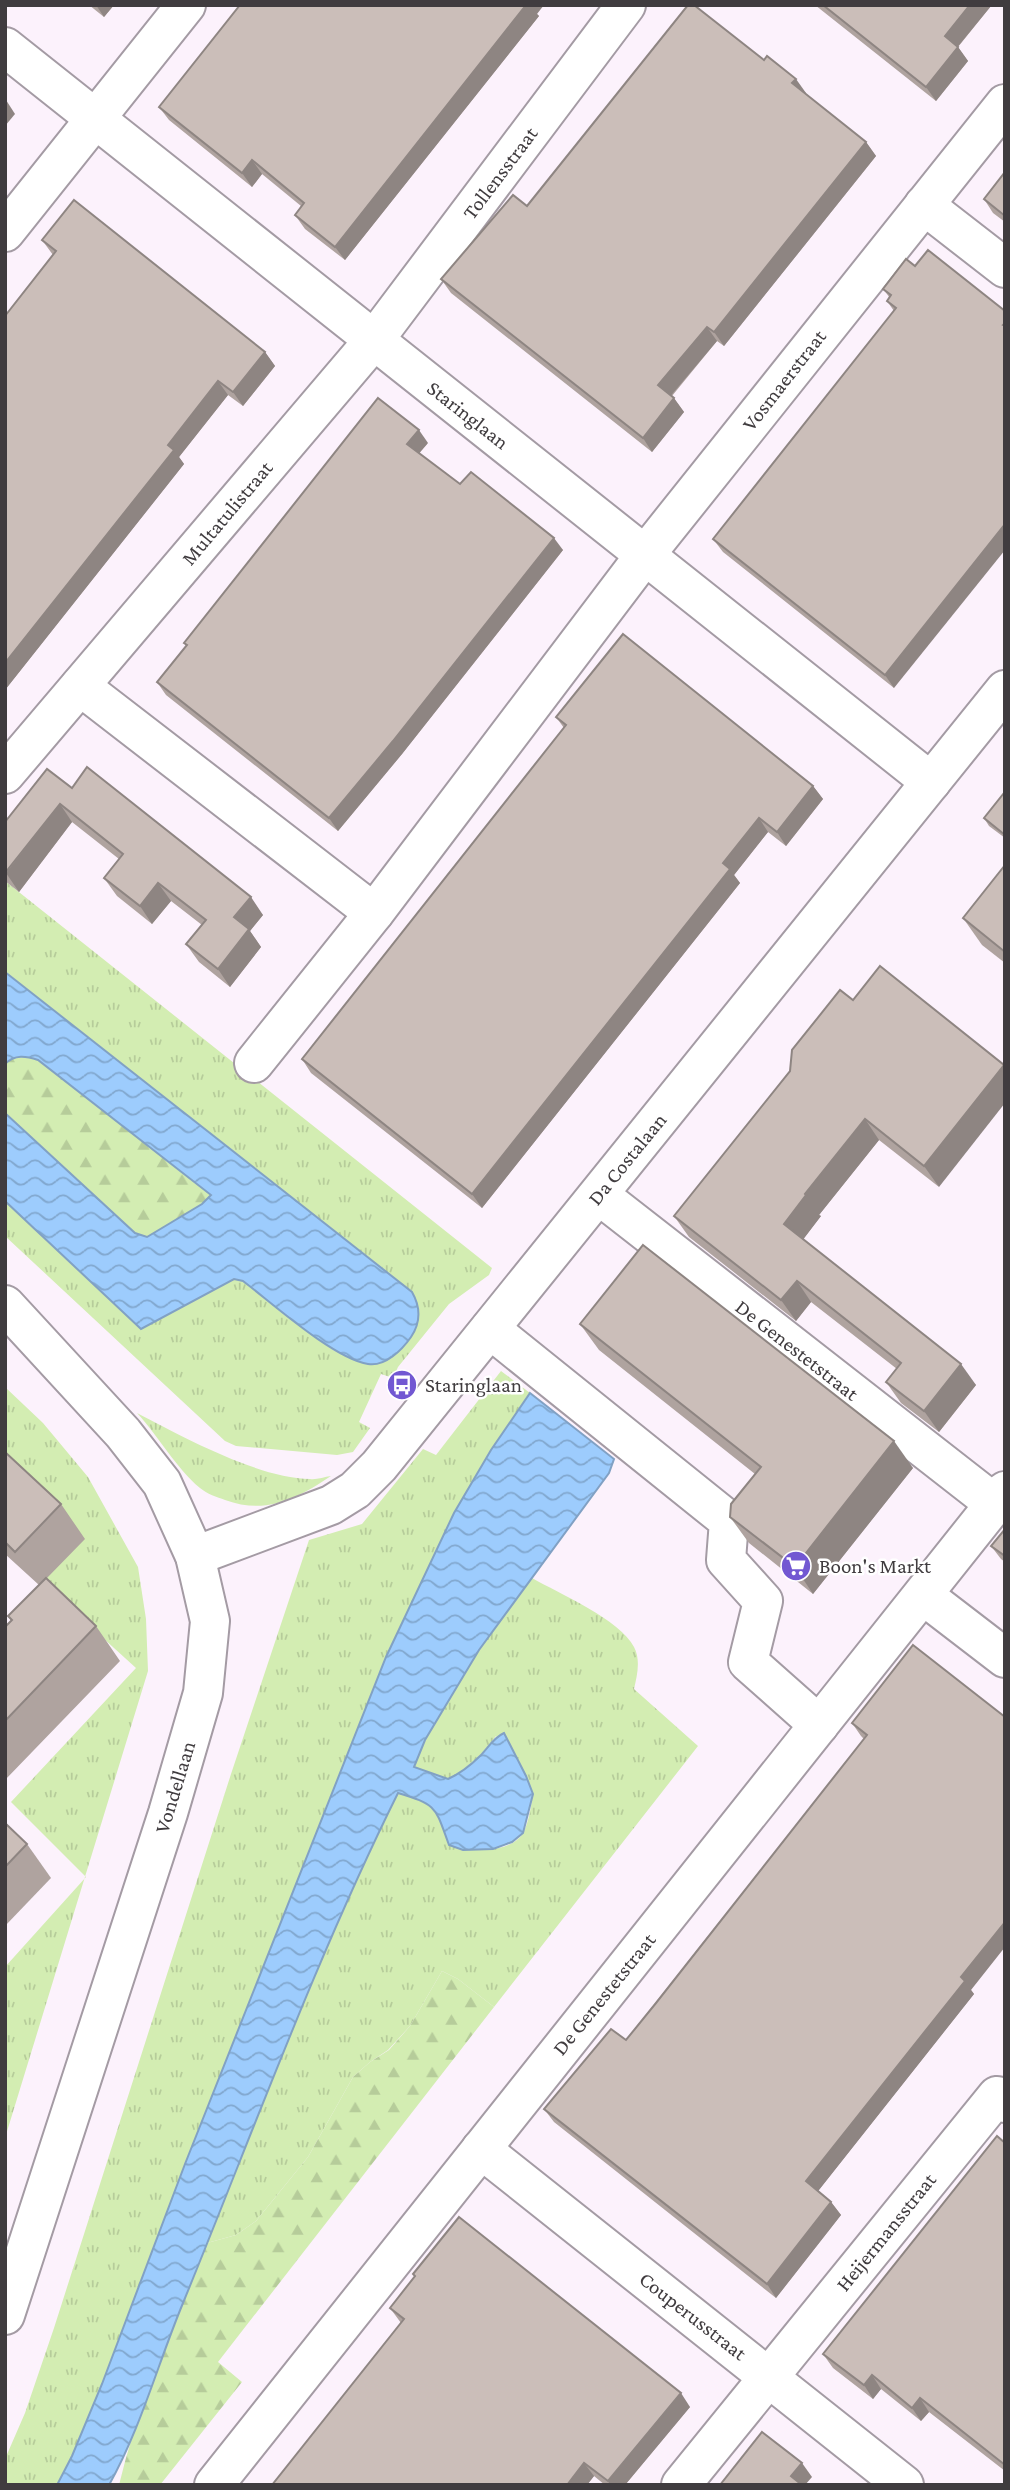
<svg xmlns="http://www.w3.org/2000/svg" width="1010" height="2490" font-family="'Crimson Pro',serif">
  <style>
    .grass { fill: url(#grass-tufts) }
    .forest { fill: url(#forest-firs) }
    .water { fill: url(#water-waves); stroke: #81a1c4; stroke-width: 2 }
    .lines { fill: none; stroke-linecap: round; stroke-linejoin: round }
    .minor-casing { stroke: #a49ba4; stroke-width: 42 }
    .minor { stroke: #fff; stroke-width: 38 }
    .wall { fill: #afa39f }
    .shaded-wall { fill: #8e8582 }
    .building { fill: #cbbeb9; stroke: #8e8582; stroke-width: 2 }
    .labels { text-anchor: middle; stroke-width: 5; stroke-linejoin: round; paint-order: stroke }
    .street-label { font-size: 21px; fill: #403c3f; stroke: #fff }
    .poi-label { font-size: 21px; fill: #403c3f; stroke: #fff; text-anchor: start }
  </style>
  <defs>
    <pattern id="grass-tufts" width="24" height="20" patternUnits="userSpaceOnUse" patternTransform="scale(1.75)"><rect width="24" height="20" fill="#d3edb2"/><path d="M3 7l-1-3M5 7V3M7 7l1-3M15 17l-1-3M17 17v-4M19 17l1-3" fill="none" stroke="#b6cc9a"/></pattern>
    <pattern id="forest-firs" width="22" height="20" patternUnits="userSpaceOnUse" patternTransform="scale(1.75)"><rect width="22" height="20" fill="#d3edb2"/><path d="M5 1l3.5 6h-7zM16 11l3.5 6h-7z" fill="#b6cc9a"/></pattern>
    <pattern id="water-waves" width="16" height="10" patternUnits="userSpaceOnUse" patternTransform="scale(1.75)"><rect width="16" height="10" fill="#9dccfd"/><path d="M0 5q4-4 8 0t8 0" fill="none" stroke="#81a7ce"/></pattern>
  </defs>
  <rect width="100%" height="100%" fill="#fcf2fc"/>
  <g class="grass">
    <path d="M 5,881 L 492,1268 L 489,1275 L 449,1304 L 398,1367 L 393,1378 L 381,1374 L 359,1422 L 370,1428 L 353,1452 L 337,1455 L 236,1446 L 225,1441 L 5,1236 L 5,1201 L 141,1329 L 234,1279 L 243,1281 L 333,1350 L 370,1365 L 412,1292 L 5,972 Z"/>
    <path d="M 501,1371 L 530,1393 L 491,1450 L 72,2456 L 57,2485 L 5,2485 L 5,2459 L 25,2413 L 54,2328 L 231,1774 L 309,1540 L 362,1524 L 423,1449 L 436,1455 Z"/>
    <path d="M 5,1387 L 43,1423 L 88,1477 L 138,1567 L 146,1619 L 148,1671 L 5,2138 L 5,1967 L 86,1877 L 11,1802 L 136,1668 L 5,1549 Z"/>
    <path d="M 137,1413 C 183,1437 258,1478 310,1479 C 316,1480 324,1477 331,1476 C 297,1499 266,1515 225,1500 C 217,1497 207,1494 200,1488 C 176,1468 159,1437 137,1413 Z"/>
    <path d="M 532,1578 C 558,1593 621,1620 634,1647 C 641,1660 637,1676 634,1689 L 698,1746 L 494,2007 L 458,1979 L 442,1971 L 410,2026 L 388,2050 L 370,2062 L 353,2077 L 308,2157 L 256,2221 L 236,2235 L 207,2243 L 326,1946 L 398,1792 C 439,1808 434,1804 449,1845 C 470,1850 509,1855 523,1833 C 529,1822 531,1806 533,1794 L 496,1736 C 482,1754 469,1770 448,1779 L 414,1767 C 441,1699 488,1637 532,1578 Z"/>
  </g>
  <g class="forest">
    <path d="M 24,1055 L 38,1060 L 211,1195 L 202,1204 L 147,1237 L 135,1233 L 5,1113 L 5,1064 L 10,1060 Z"/>
    <path d="M 442,1971 L 458,1979 L 494,2007 L 218,2362 L 242,2382 L 160,2485 L 119,2485 C 139,2402 174,2322 207,2243 L 236,2235 L 256,2221 L 308,2157 L 353,2077 L 370,2062 L 389,2050 L 410,2026 Z"/>
  </g>
  <g class="water">
    <path d="M 5,972 L 412,1292 C 420,1306 421,1322 411,1337 C 402,1350 385,1367 368,1364 C 334,1359 272,1303 243,1281 L 234,1279 L 141,1329 L 5,1201 L 5,1113 L 135,1233 L 147,1237 L 202,1204 L 211,1195 L 38,1060 C 26,1056 15,1054 5,1064 Z"/>
    <path d="M 530,1393 L 614,1459 L 609,1473 L 479,1650 L 425,1740 L 414,1767 L 448,1779 C 461,1773 470,1766 480,1756 C 488,1748 493,1738 504,1733 L 526,1776 L 533,1794 L 523,1833 L 512,1842 L 493,1849 L 463,1850 L 449,1845 C 435,1807 438,1805 398,1793 C 316,1958 253,2132 183,2303 C 158,2363 141,2428 109,2485 L 57,2485 L 72,2456 L 102,2384 L 185,2164 L 386,1657 L 454,1513 L 491,1450 Z"/>
  </g>
  <g class="lines">
    <g class="minor-casing">
      <g id="minor">
        <path d="M 5,47 L 931,782"/>
        <path d="M 924,205 L 1005,268"/>
        <path d="M 5,232 L 186,5"/>
        <path d="M 80,686 L 374,913"/>
        <path d="M 5,774 L 374,340 L 626,5"/>
        <path d="M 254,1063 L 374,913 L 645,555 L 1005,104"/>
        <path d="M 599,1195 L 995,1504"/>
        <path d="M 5,1305 L 123,1433 L 162,1483 L 195,1556 L 210,1621 L 203,1693 L 168,1813 L 5,2315"/>
        <path d="M 490,1329 L 729,1521 L 726,1560 L 763,1601 L 748,1662 L 819,1725"/>
        <path d="M 195,1556 L 331,1505 L 355,1490 L 379,1466 L 1005,690"/>
        <path d="M 923,1595 L 1005,1658"/>
        <path d="M 481,2149 L 904,2485"/>
        <path d="M 214,2485 L 1005,1491"/>
        <path d="M 681,2485 L 997,2096 L 1005,2103"/>
      </g>
    </g>
    <use href="#minor" class="minor"/>
  </g>
  <g class="wall">
    <path d="M 89,5 L 114,5 L 104,17 Z"/>
    <path d="M 815,5 L 990,5 L 991,6 L 958,47 L 968,61 L 936,101 Z"/>
    <path d="M 537,14 L 539,16 L 345,260 L 305,229 L 295,215 L 301,206 L 262,174 L 252,187 L 169,120 L 159,107 Z"/>
    <path d="M 806,93 L 805,94 L 866,142 L 876,156 L 724,346 L 717,341 L 672,396 L 684,412 L 652,452 L 451,293 L 441,279 L 527,206 Z"/>
    <path d="M 1005,172 L 1005,222 L 993,213 L 984,199 Z"/>
    <path d="M 42,240 L 265,352 L 275,366 L 243,406 L 228,395 L 179,457 L 184,464 L 5,690 L 5,316 L 53,255 Z"/>
    <path d="M 906,259 L 894,688 L 723,552 L 713,539 L 894,311 L 887,301 L 890,298 L 883,289 Z"/>
    <path d="M 428,443 L 419,453 L 460,484 L 563,550 L 402,754 L 338,831 L 166,695 L 157,682 L 186,646 L 184,643 Z"/>
    <path d="M 556,717 L 813,786 L 823,799 L 786,846 L 768,832 L 734,875 L 740,883 L 482,1208 L 311,1073 L 302,1059 L 564,728 Z"/>
    <path d="M 72,788 L 263,915 L 250,931 L 261,947 L 230,987 L 199,962 L 186,944 L 202,925 L 171,901 L 152,924 L 117,896 L 104,878 L 119,859 L 72,822 L 19,892 L 5,881 L 5,822 Z"/>
    <path d="M 1005,794 L 1005,838 L 989,826 L 984,818 Z"/>
    <path d="M 1005,865 L 1005,963 L 982,945 L 963,918 Z"/>
    <path d="M 840,990 L 939,1187 L 879,1140 L 819,1215 L 821,1216 L 803,1239 L 976,1385 L 939,1432 L 901,1403 L 886,1382 L 897,1369 L 811,1302 L 796,1321 L 689,1237 L 674,1216 L 790,1071 Z"/>
    <path d="M 580,1324 L 913,1468 L 813,1594 L 749,1543 L 730,1517 L 755,1474 L 599,1350 Z"/>
    <path d="M 5,1452 L 61,1504 L 85,1539 L 46,1579 L 96,1626 L 120,1661 L 5,1780 L 5,1627 L 11,1621 L 8,1616 L 39,1585 L 5,1554 Z"/>
    <path d="M 1005,1529 L 1005,1562 L 1001,1559 L 991,1546 Z"/>
    <path d="M 913,1645 L 971,1990 L 974,1994 L 818,2191 L 831,2202 L 841,2215 L 776,2298 L 554,2122 L 544,2109 L 626,2040 L 864,1739 L 861,1736 L 852,1723 Z"/>
    <path d="M 5,1823 L 27,1844 L 51,1878 L 5,1926 Z"/>
    <path d="M 1005,2143 L 1005,2471 L 929,2412 L 921,2421 L 881,2389 L 873,2399 L 833,2368 L 823,2354 Z"/>
    <path d="M 390,2308 L 690,2407 L 625,2485 L 605,2485 L 594,2476 L 587,2485 L 272,2485 L 401,2323 Z"/>
  </g>
  <g class="shaded-wall">
    <path d="M 96,5 L 114,5 L 104,17 Z"/>
    <path d="M 526,5 L 544,5 L 537,14 L 539,16 L 345,260 L 335,247 Z"/>
    <path d="M 970,5 L 991,6 L 955,50 L 945,36 Z"/>
    <path d="M 958,47 L 968,61 L 936,101 L 926,87 Z"/>
    <path d="M 796,79 L 806,93 L 802,97 L 792,83 Z"/>
    <path d="M 6,100 L 15,114 L 5,126 Z"/>
    <path d="M 866,142 L 876,156 L 724,346 L 714,332 Z"/>
    <path d="M 252,160 L 262,174 L 252,187 L 242,173 Z"/>
    <path d="M 707,327 L 717,341 L 668,399 L 658,385 Z"/>
    <path d="M 265,352 L 275,366 L 243,406 L 233,392 Z"/>
    <path d="M 218,381 L 228,395 L 179,457 L 184,464 L 5,690 L 5,663 L 168,445 Z"/>
    <path d="M 674,398 L 684,412 L 652,452 L 643,438 Z"/>
    <path d="M 419,430 L 428,443 L 416,457 L 407,444 Z"/>
    <path d="M 1005,524 L 1005,550 L 894,688 L 885,675 Z"/>
    <path d="M 554,538 L 563,550 L 402,754 L 338,831 L 329,818 Z"/>
    <path d="M 813,786 L 823,799 L 786,846 L 777,832 Z"/>
    <path d="M 60,804 L 72,822 L 19,892 L 6,873 Z"/>
    <path d="M 759,818 L 768,832 L 734,875 L 740,883 L 482,1208 L 472,1194 L 723,863 Z"/>
    <path d="M 158,883 L 171,901 L 152,924 L 140,906 Z"/>
    <path d="M 251,897 L 263,915 L 250,931 L 261,947 L 230,987 L 218,969 L 234,917 Z"/>
    <path d="M 1004,1065 L 1005,1103 L 939,1187 L 924,1166 Z"/>
    <path d="M 865,1119 L 879,1140 L 819,1215 L 821,1216 L 799,1245 L 784,1224 L 805,1194 Z"/>
    <path d="M 797,1281 L 811,1302 L 796,1321 L 781,1300 Z"/>
    <path d="M 961,1364 L 976,1385 L 939,1432 L 924,1411 Z"/>
    <path d="M 894,1441 L 913,1468 L 813,1594 L 795,1567 Z"/>
    <path d="M 1005,1922 L 1005,1947 L 971,1990 L 974,1994 L 815,2195 L 806,2181 L 961,1977 Z"/>
    <path d="M 831,2202 L 841,2215 L 776,2298 L 767,2284 Z"/>
    <path d="M 872,2375 L 881,2389 L 873,2399 L 864,2385 Z"/>
    <path d="M 681,2393 L 690,2407 L 625,2485 L 610,2485 L 608,2481 Z"/>
    <path d="M 920,2398 L 929,2412 L 921,2421 L 912,2408 Z"/>
    <path d="M 584,2463 L 594,2476 L 587,2485 L 567,2485 Z"/>
    <path d="M 802,2463 L 812,2477 L 805,2485 L 798,2485 L 791,2476 Z"/>
  </g>
  <g class="building">
    <path d="M 240,5 L 526,5 L 335,247 L 295,215 L 304,203 L 252,160 L 242,173 L 159,107 Z"/>
    <path d="M 688,5 L 694,5 L 764,60 L 767,56 L 796,79 L 792,83 L 866,142 L 714,332 L 707,327 L 658,385 L 674,398 L 643,438 L 441,279 L 513,195 L 527,206 Z"/>
    <path d="M 823,5 L 970,5 L 945,36 L 958,47 L 926,87 Z"/>
    <path d="M 1005,172 L 1005,216 L 984,199 Z"/>
    <path d="M 74,200 L 265,352 L 233,392 L 218,381 L 168,445 L 174,450 L 5,663 L 5,316 L 56,251 L 42,240 Z"/>
    <path d="M 928,250 L 1005,311 L 1005,323 L 1003,325 L 1005,326 L 1005,524 L 885,675 L 713,539 L 896,308 L 887,301 L 891,295 L 883,289 L 906,259 L 915,266 Z"/>
    <path d="M 378,398 L 419,430 L 407,444 L 460,484 L 471,472 L 554,538 L 393,741 L 329,818 L 157,682 L 187,645 L 184,643 Z"/>
    <path d="M 623,634 L 813,786 L 777,832 L 759,818 L 723,863 L 730,869 L 472,1194 L 302,1059 L 566,725 L 556,717 Z"/>
    <path d="M 87,767 L 251,897 L 234,917 L 249,929 L 218,969 L 186,944 L 206,920 L 158,883 L 140,906 L 104,878 L 123,854 L 60,804 L 5,873 L 5,822 L 47,769 L 72,788 Z"/>
    <path d="M 1004,793 L 1005,794 L 1005,835 L 984,818 Z"/>
    <path d="M 1005,865 L 1005,952 L 963,918 Z"/>
    <path d="M 880,966 L 1004,1065 L 924,1166 L 865,1119 L 805,1194 L 806,1195 L 784,1224 L 961,1364 L 924,1411 L 886,1382 L 901,1363 L 797,1281 L 781,1300 L 674,1216 L 790,1071 L 792,1050 L 840,990 L 853,1000 Z"/>
    <path d="M 643,1245 L 894,1441 L 795,1567 L 730,1517 L 731,1504 L 761,1467 L 580,1324 Z"/>
    <path d="M 5,1452 L 61,1504 L 15,1552 L 5,1542 Z"/>
    <path d="M 1005,1529 L 1005,1556 L 991,1546 Z"/>
    <path d="M 46,1578 L 96,1626 L 5,1721 L 5,1627 L 12,1620 L 8,1616 Z"/>
    <path d="M 913,1645 L 1005,1717 L 1005,1922 L 961,1977 L 965,1981 L 806,2181 L 831,2202 L 767,2284 L 544,2109 L 611,2029 L 626,2040 L 656,2003 L 867,1735 L 852,1723 Z"/>
    <path d="M 5,1823 L 27,1844 L 5,1867 Z"/>
    <path d="M 997,2136 L 1005,2143 L 1005,2465 L 920,2398 L 912,2408 L 872,2375 L 864,2385 L 823,2354 Z"/>
    <path d="M 459,2217 L 681,2393 L 608,2481 L 584,2463 L 567,2485 L 272,2485 L 404,2319 L 390,2308 L 415,2276 L 413,2274 Z"/>
    <path d="M 762,2432 L 802,2463 L 791,2476 L 802,2485 L 720,2485 Z"/>
  </g>
  <defs>
    <g id="bus-disc" transform="scale(1.575)"><circle r="9.5" fill="#7258d2" stroke="#fff"/><path d="M-5-6H5V4H4V6H2V4H-2V6H-4V4H-5ZM-3.5-4V0h7V-4ZM-3.5 1.2v1.5H-2V1.2ZM2 1.2v1.5H3.5V1.2Z" fill="#fff"/></g>
    <g id="supermarket-disc" transform="scale(1.575)"><circle r="9.5" fill="#7258d2" stroke="#fff"/><path d="M-6-5.5h2.5l.6 2H6L4.5 2H-2.5L-4.4-4H-6ZM-1.5 3.2a1.3 1.3 0 1 0 .1 0ZM3 3.2a1.3 1.3 0 1 0 .1 0Z" fill="#fff"/></g>
  </defs>
  <g fill-rule="evenodd">
    <use href="#bus-disc" x="402" y="1385"/>
    <use href="#supermarket-disc" x="796" y="1566"/>
  </g>
  <g class="labels">
    <g class="street-label">
      <text transform="translate(500 173) rotate(-53)" y="7">Tollensstraat</text>
      <text transform="translate(784 380) rotate(-52)" y="7">Vosmaerstraat</text>
      <text transform="translate(468 415) rotate(38)" y="7">Staringlaan</text>
      <text transform="translate(227 513) rotate(-50)" y="7">Multatulistraat</text>
      <text transform="translate(627 1159) rotate(-51)" y="7">Da Costalaan</text>
      <text transform="translate(797 1350) rotate(38)" y="7">De Genestetstraat</text>
      <text transform="translate(175 1787) rotate(-73)" y="7">Vondellaan</text>
      <text transform="translate(604 1994) rotate(-51)" y="7">De Genestetstraat</text>
      <text transform="translate(886 2232) rotate(-51)" y="7">Heijermansstraat</text>
      <text transform="translate(693 2316) rotate(38)" y="7">Couperusstraat</text>
    </g>
    <g class="poi-label">
      <text x="425" y="1392">Staringlaan</text>
      <text x="819" y="1573">Boon's Markt</text>
    </g>
  </g>
  <rect width="1010" height="2490" fill="none" stroke="#403c3f" stroke-width="14"/>
</svg>
